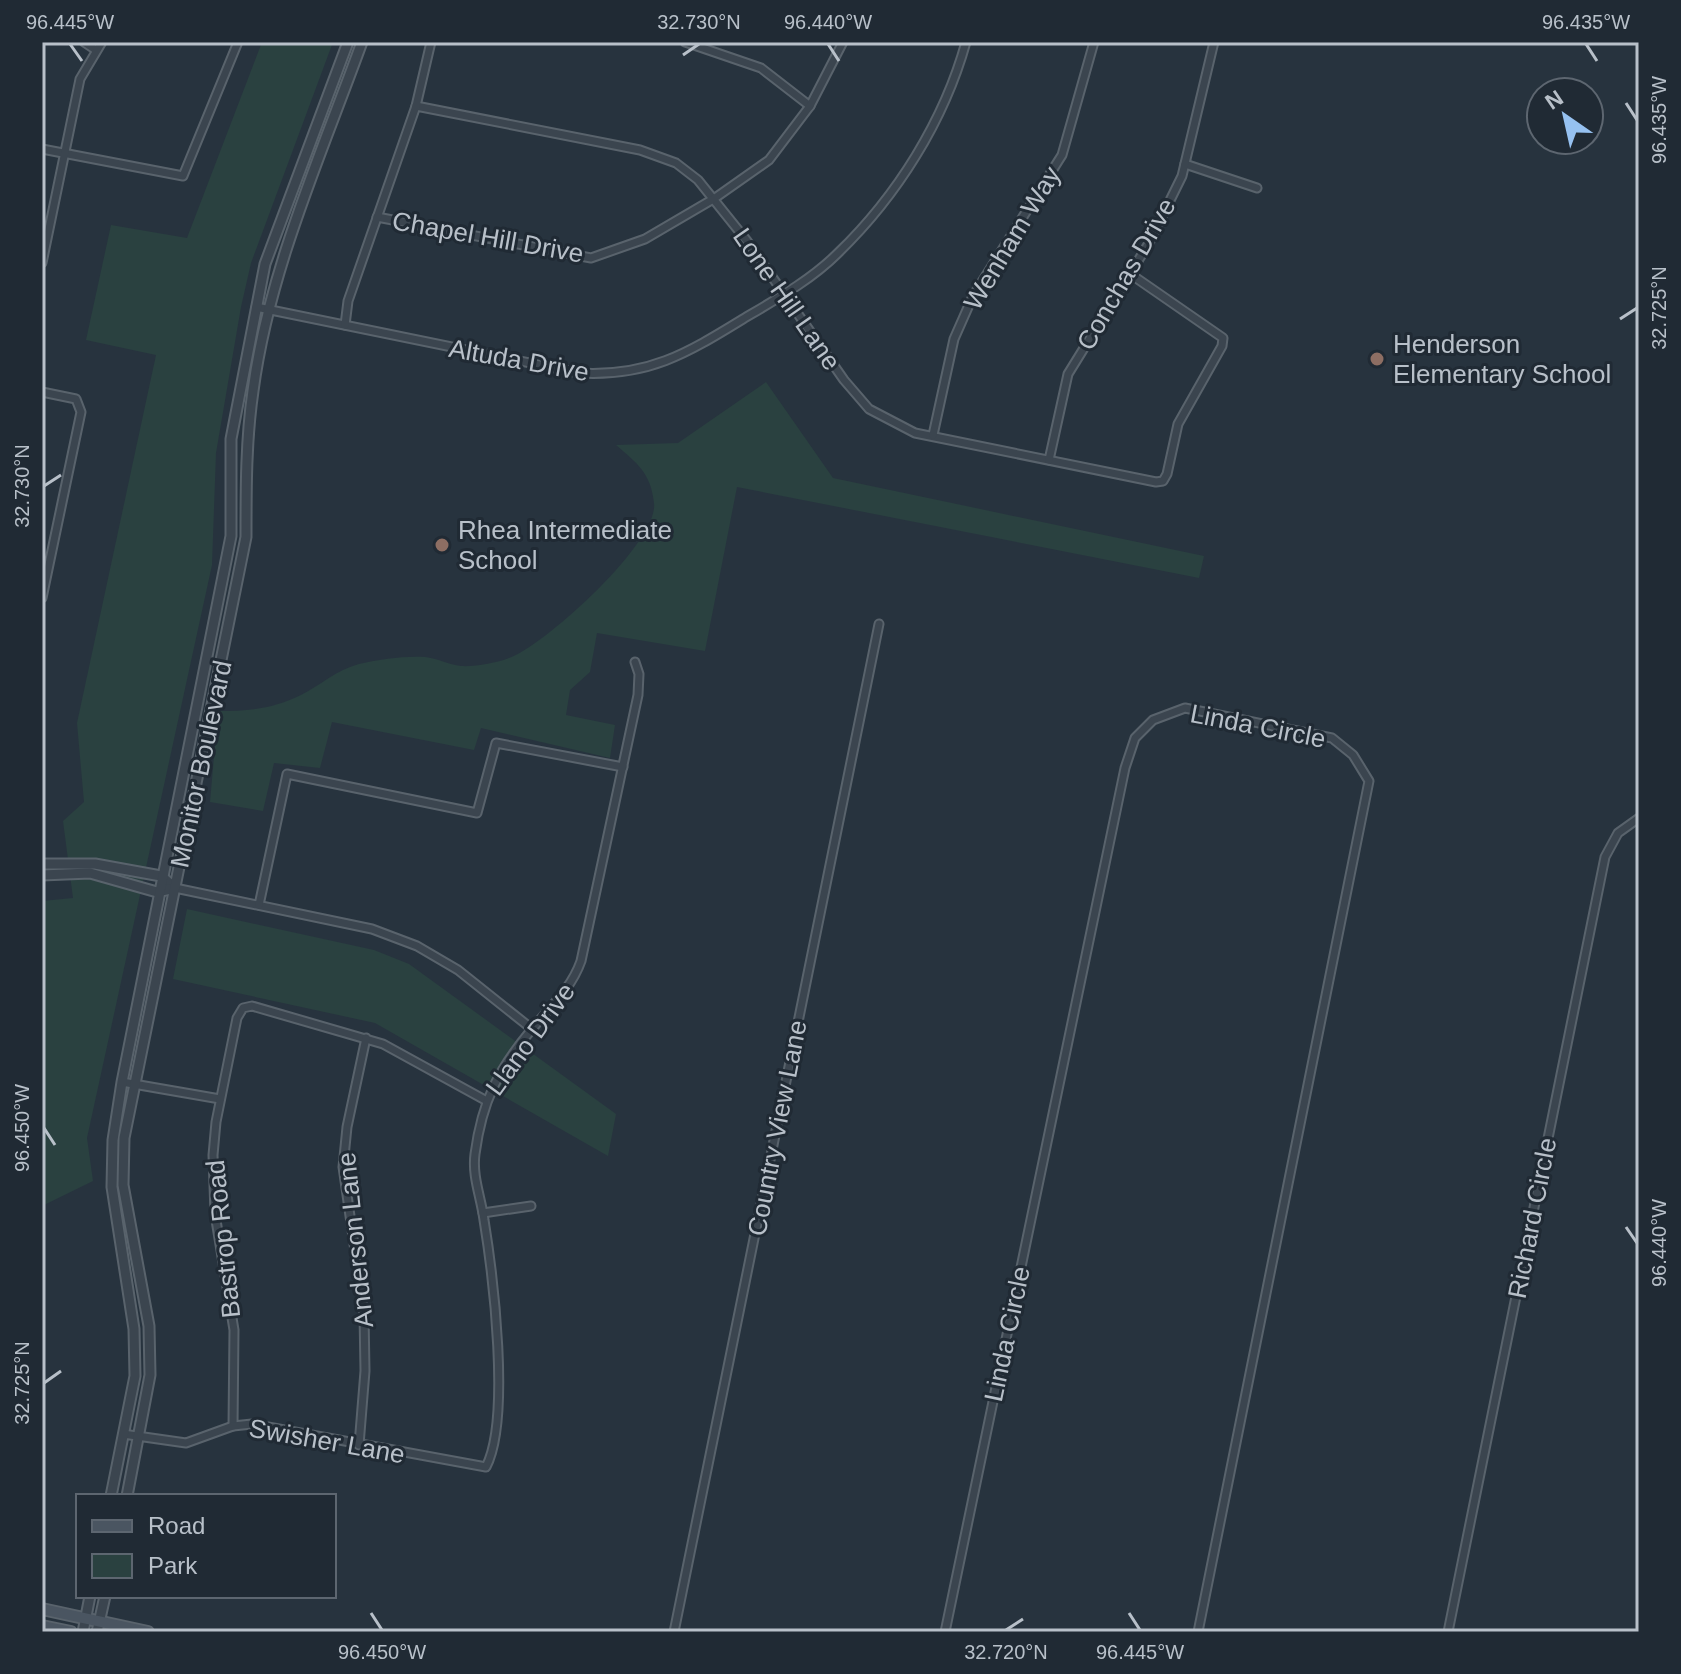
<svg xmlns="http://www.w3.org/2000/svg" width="1681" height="1674" font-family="Helvetica,sans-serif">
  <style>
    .green { fill: #2a4140 }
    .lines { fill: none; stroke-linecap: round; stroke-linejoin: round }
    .minor-casing { stroke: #59636c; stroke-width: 11 }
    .tertiary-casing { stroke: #59636c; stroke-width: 13 }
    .secondary-casing { stroke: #59636c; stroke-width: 14 }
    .minor { stroke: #3b454f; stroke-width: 7 }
    .tertiary { stroke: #3b454f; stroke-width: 9 }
    .secondary { stroke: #4a5561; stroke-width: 10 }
    .ticks { fill: none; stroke: #b8c0c9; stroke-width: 3 }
    .education-dot { fill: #8d6e63; stroke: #202a34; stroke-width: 3 }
    .labels { text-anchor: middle; stroke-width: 6; stroke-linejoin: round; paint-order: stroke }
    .street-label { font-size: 26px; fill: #b8c0c9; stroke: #202a34 }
    .poi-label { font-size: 26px; fill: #b8c0c9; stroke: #202a34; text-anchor: start }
    .neatline { fill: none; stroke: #b8c0c9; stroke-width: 3 }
    .ticks-label { font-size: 20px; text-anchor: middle; fill: #b8c0c9 }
  </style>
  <rect width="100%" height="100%" fill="#27333e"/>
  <g class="green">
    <path d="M 262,42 L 333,42 L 251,263 L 241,307 L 216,453 L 212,565 L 87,1138 L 93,1181 L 42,1206 L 42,901 L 73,898 L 63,821 L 84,802 L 77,723 L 156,355 L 86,340 L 111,225 L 187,238 Z"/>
    <path d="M 766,382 L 833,478 L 1204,556 L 1199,578 L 737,487 L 705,651 L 597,633 L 590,672 L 570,690 L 566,715 L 615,725 L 610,758 L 481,728 L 474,750 L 332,722 L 320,768 L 274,763 L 263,811 L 210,802 L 218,711 C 248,711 273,709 301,695 C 321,685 336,670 359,664 C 381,659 403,656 425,657 C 437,658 449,665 461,666 C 474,667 496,663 509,658 C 544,646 659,542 654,503 C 651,473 637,463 616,445 L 678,443 Z"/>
    <path d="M 187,909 L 374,950 L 409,964 L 616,1114 L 608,1156 L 375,1023 L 173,979 Z"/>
  </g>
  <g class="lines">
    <g class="minor-casing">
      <g id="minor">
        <path d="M 84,42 L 96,50"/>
        <path d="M 685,42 L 761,68 L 810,106"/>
        <path d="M 416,106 L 640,150 L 676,163 L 698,180 L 747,241 L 844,380 L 869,409 L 915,433 L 1156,482 L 1163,481 L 1167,474 L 1178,424 L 1222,346 L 1223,338 L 1129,273"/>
        <path d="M 42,149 L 183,176 L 238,42"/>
        <path d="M 1185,164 L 1257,188"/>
        <path d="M 377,217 L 591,258 L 645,239 L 715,198 L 769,160 L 810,106 L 843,42"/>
        <path d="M 42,263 L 80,79 L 102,42"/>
        <path d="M 256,307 L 579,373 C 648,377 686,354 743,319 C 775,300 811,280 838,253 C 897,196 944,121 966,42"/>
        <path d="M 345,325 L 348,301 L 416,106 L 431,42"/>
        <path d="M 42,392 L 76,399 L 81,412 L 42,598"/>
        <path d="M 933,435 L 954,339 L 973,296 L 1062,155 L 1094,42"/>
        <path d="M 1049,460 L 1068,374 L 1149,243 L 1182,176 L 1214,42"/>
        <path d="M 175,888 L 372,929 L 417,946 L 458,970 L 532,1029"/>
        <path d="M 259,905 L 287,774 L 477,813 L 496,743 L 623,767"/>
        <path d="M 122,1082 L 220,1099"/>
        <path d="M 483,1213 L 531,1206"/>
        <path d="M 233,1426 L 234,1330 L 215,1214 L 213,1155 L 216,1122 L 237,1018 L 243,1008 L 252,1006 L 383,1044 L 485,1100"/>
        <path d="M 123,1434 L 186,1443 L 233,1426 L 252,1424 L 486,1467 C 511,1419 493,1275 484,1220 C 481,1197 472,1177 475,1154 C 482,1101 498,1070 532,1029 C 551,1006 571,989 581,961 L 638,695 L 639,674 L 635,662"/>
        <path d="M 359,1445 L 365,1371 L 364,1314 L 343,1167 L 347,1127 L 366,1038"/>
        <path d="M 674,1632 L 879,624"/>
        <path d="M 945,1632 L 1125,768 L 1135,738 L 1153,720 L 1185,708 L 1332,738 L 1353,755 L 1369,781 L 1198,1632"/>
        <path d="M 1448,1632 L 1605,857 L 1618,833 L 1639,818"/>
      </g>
    </g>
    <g class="tertiary-casing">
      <g id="tertiary">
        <path d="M 42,864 L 95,864 L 161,876 L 175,888"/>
        <path d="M 42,875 L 90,873 L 157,892 L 175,888"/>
        <path d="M 111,1496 L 135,1376 L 134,1329 L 112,1187 L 113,1140 L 122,1082 L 231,536 L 231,439 L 265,264 L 348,42"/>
        <path d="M 127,1496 L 150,1375 L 149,1326 L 123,1185 L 124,1138 L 246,537 C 246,488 246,439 253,391 C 269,270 321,155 362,42"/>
        <path d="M 83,1632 L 90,1596"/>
        <path d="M 97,1632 L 105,1596"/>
      </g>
    </g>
    <g class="secondary-casing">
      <g id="secondary">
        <path d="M 42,1609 L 148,1632"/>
        <path d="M 42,1626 L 71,1632"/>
      </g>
    </g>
    <use href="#minor" class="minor"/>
    <use href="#tertiary" class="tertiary"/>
    <use href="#secondary" class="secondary"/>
  </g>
  <path class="ticks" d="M 70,44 L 82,61M 828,44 L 839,61M 1586,44 L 1597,61M 683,55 L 699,44M 1626,103 L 1637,120M 1620,319 L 1637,308M 44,486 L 61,475M 44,1128 L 55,1145M 1626,1227 L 1637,1243M 44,1383 L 61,1371M 371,1613 L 382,1630M 1129,1613 L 1140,1630M 1006,1630 L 1023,1619"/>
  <g class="education-dot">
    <circle cx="1377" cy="359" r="8"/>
    <circle cx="442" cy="545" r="8"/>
  </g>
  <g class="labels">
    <g class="street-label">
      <text transform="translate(488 237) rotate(10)" y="9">Chapel Hill Drive</text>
      <text transform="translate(1012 238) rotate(-59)" y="9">Wenham Way</text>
      <text transform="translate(1126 274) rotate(-60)" y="9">Conchas Drive</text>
      <text transform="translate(787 299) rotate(55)" y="9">Lone Hill Lane</text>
      <text transform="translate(519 360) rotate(10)" y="9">Altuda Drive</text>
      <text transform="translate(1258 726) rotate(11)" y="9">Linda Circle</text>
      <text transform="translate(201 764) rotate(-78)" y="9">Monitor Boulevard</text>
      <text transform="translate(530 1039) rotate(-54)" y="9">Llano Drive</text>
      <text transform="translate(777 1128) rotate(-79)" y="9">Country View Lane</text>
      <text transform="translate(1532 1218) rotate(-79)" y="9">Richard Circle</text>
      <text transform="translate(223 1239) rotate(-96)" y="9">Bastrop Road</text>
      <text transform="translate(355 1240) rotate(-96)" y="9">Anderson Lane</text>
      <text transform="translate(1007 1334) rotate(-78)" y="9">Linda Circle</text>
      <text transform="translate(327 1441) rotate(10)" y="9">Swisher Lane</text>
    </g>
    <g class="poi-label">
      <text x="1393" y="353">Henderson<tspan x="1393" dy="30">Elementary School</tspan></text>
      <text x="458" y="539">Rhea Intermediate<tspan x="458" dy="30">School</tspan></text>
    </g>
  </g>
  <rect width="1681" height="1674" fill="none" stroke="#202a34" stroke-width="88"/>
  <rect x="76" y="1494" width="260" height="104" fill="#202a34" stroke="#5d6670" stroke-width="2"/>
  <rect x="92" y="1520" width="40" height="12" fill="#4a5561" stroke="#5d6670" stroke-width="2"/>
  <text x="148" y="1534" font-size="24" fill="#b8c0c9">Road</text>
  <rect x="92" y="1554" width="40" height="24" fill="#2a4140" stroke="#5d6670" stroke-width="2"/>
  <text x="148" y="1574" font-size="24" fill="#b8c0c9">Park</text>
  <g transform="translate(1565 116) rotate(326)"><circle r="38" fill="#202a34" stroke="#5d6670" stroke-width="2"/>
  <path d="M0-6L14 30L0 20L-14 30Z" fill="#96c1f0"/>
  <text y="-12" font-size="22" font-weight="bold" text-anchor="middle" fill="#b8c0c9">N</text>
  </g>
  <rect x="44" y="44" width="1593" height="1586" class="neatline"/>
  <g class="ticks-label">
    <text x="70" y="29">96.445°W</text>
    <text x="699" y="29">32.730°N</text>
    <text x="828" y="29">96.440°W</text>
    <text x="1586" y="29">96.435°W</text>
    <text transform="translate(1659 120) rotate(-90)" y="7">96.435°W</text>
    <text transform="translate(1659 308) rotate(-90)" y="7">32.725°N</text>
    <text transform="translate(22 486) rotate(-90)" y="7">32.730°N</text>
    <text transform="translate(22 1128) rotate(-90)" y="7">96.450°W</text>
    <text transform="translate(1659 1243) rotate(-90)" y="7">96.440°W</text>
    <text transform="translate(22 1383) rotate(-90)" y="7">32.725°N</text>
    <text x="382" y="1659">96.450°W</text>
    <text x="1006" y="1659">32.720°N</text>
    <text x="1140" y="1659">96.445°W</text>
  </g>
</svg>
